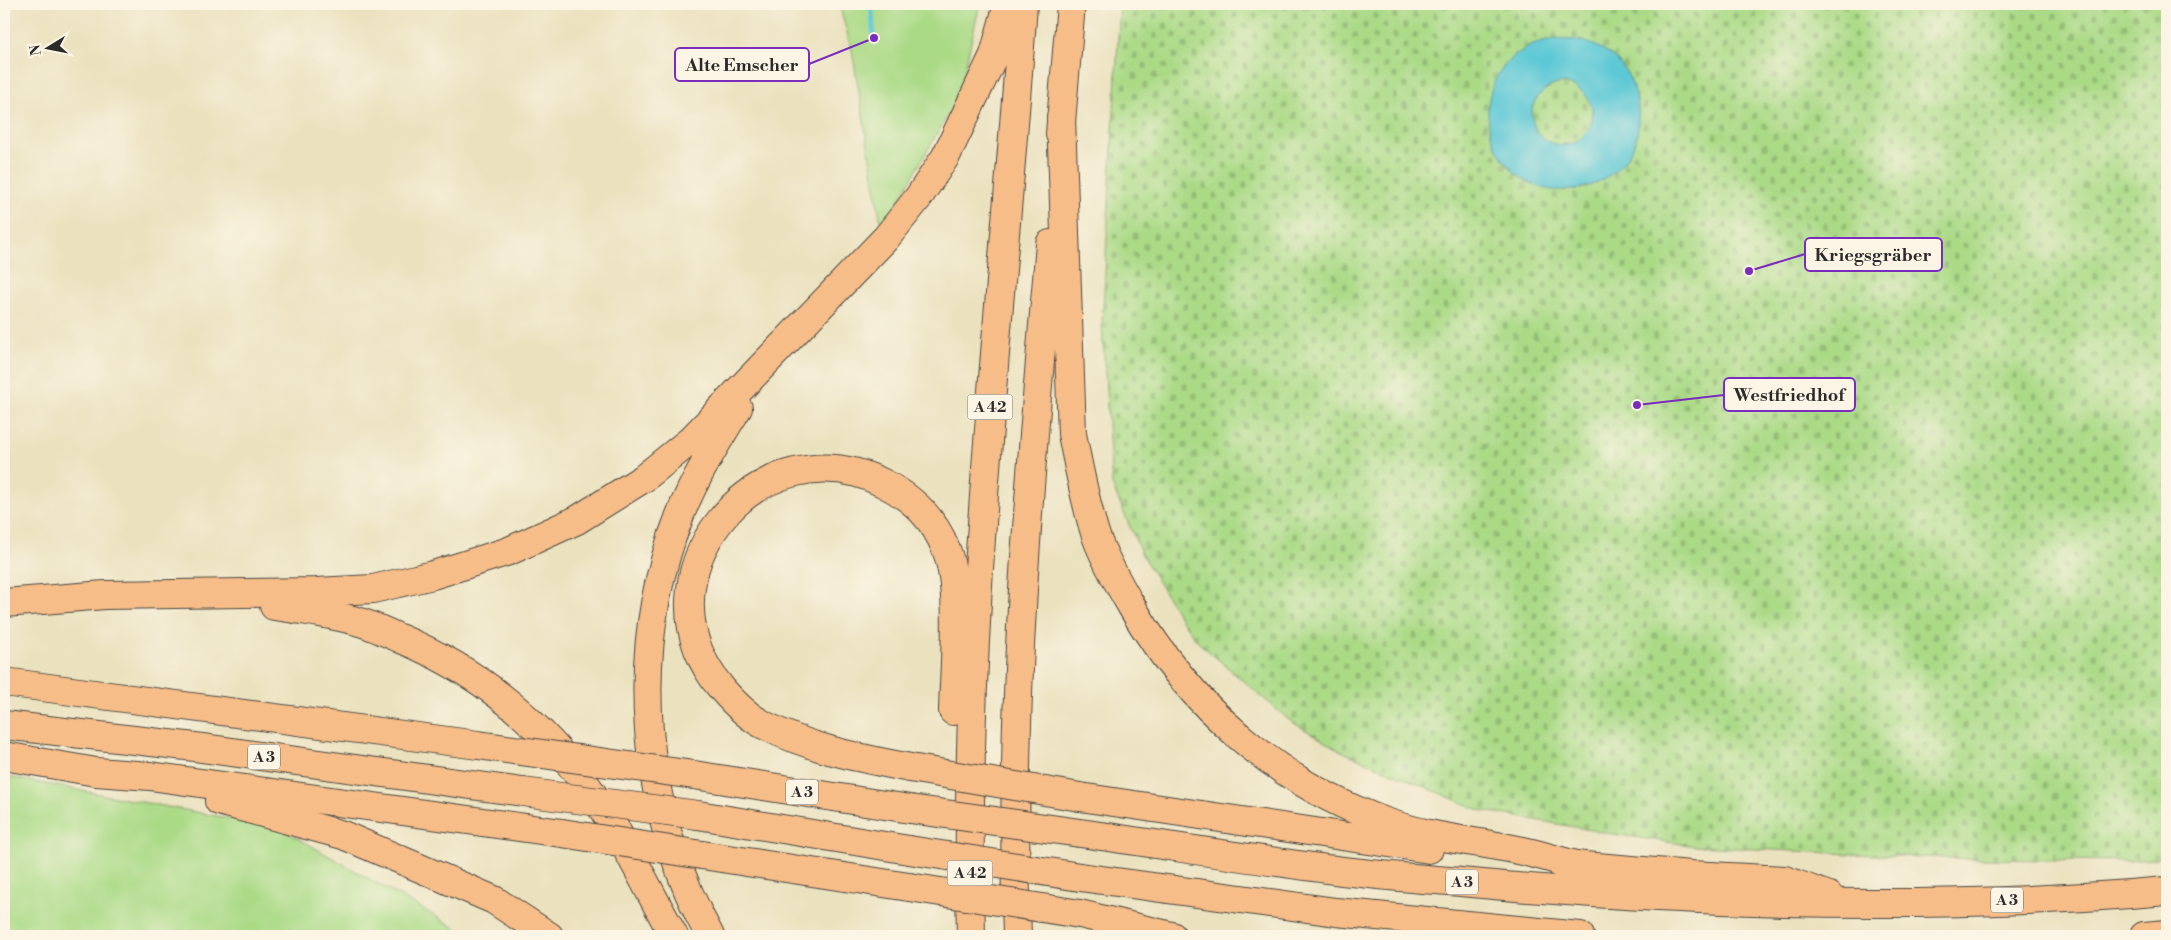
<svg xmlns="http://www.w3.org/2000/svg" width="2171" height="940" font-family="'Libre Bodoni',serif">
  <style>
    .grass { fill: #abda87; stroke: #6b8259 }
    .cemetery { fill: url(#cemetery-stones); stroke: #6b8259 }
    .water { fill: #5cc8d5; stroke: #447a80; fill-rule: evenodd }
    .lines { fill: none; stroke-linecap: round; stroke-linejoin: round }
    .stream { stroke: #5cc8d5; stroke-width: 5 }
    .highway-casing { stroke: #484641; stroke-width: 30 }
    .highway { stroke: #f7bd88; stroke-width: 28 }
    .highway-bridge-casing { stroke: #484641; stroke-width: 30; stroke-linecap: butt }
    .highway-bridge { stroke: #f7bd88; stroke-width: 28 }
    .labels { text-anchor: middle; stroke-width: 4; stroke-linejoin: round; paint-order: stroke }
    .shield { fill: #fcf5e5; stroke: #6a6863; stroke-width: 1 }
    .shield-label { font-size: 15px; font-weight: bold; fill: #2b2b2b }
    .leader { fill: none; stroke: #7b2cbf; stroke-width: 2 }
    .callout-dot { fill: #7b2cbf; stroke: #fcf5e5; stroke-width: 2 }
    .callout { fill: #fcf5e5; stroke: #7b2cbf; stroke-width: 2 }
    .callout-label { font-size: 18px; text-anchor: middle; font-weight: bold; fill: #2b2b2b }
  </style>
  <defs>
    <pattern id="cemetery-stones" width="16" height="16" patternUnits="userSpaceOnUse" patternTransform="scale(1.25)"><rect width="16" height="16" fill="#abda87"/><path d="M2 7V4a2 2 0 0 1 4 0v3zM10 15v-3a2 2 0 0 1 4 0v3z" fill="#93bb75"/></pattern>
  </defs>
  <rect width="100%" height="100%" fill="#fcf5e5"/>
  <filter id="ink" filterUnits="userSpaceOnUse"><feTurbulence type="fractalNoise" baseFrequency=".02" numOctaves="2"/><feDisplacementMap in="SourceGraphic" scale="10" xChannelSelector="R" yChannelSelector="G"/><feConvolveMatrix kernelMatrix="1 2 1 2 8 2 1 2 1" color-interpolation-filters="sRGB"/></filter>
  <filter id="wash" filterUnits="userSpaceOnUse"><feTurbulence type="fractalNoise" baseFrequency=".0096" numOctaves="4" result="noise"/><feDisplacementMap in="SourceGraphic" scale="20" xChannelSelector="R" yChannelSelector="G"/><feGaussianBlur stdDeviation="1.12" result="paint"/><feColorMatrix in="noise" values="0 0 0 0 0 0 0 0 0 0 0 0 0 0 0 0 0 1.4 0 .05"/><feComposite in="paint" operator="in"/></filter>
  <g filter="url(#wash)">
    <rect width="100%" height="100%" fill="#eae1be"/>
    <g class="grass">
      <path d="M 839,4 L 980,4 L 958,97 L 882,230 L 852,50 Z"/>
      <path d="M 4,776 L 280,828 L 470,936 L 4,936 Z"/>
    </g>
    <path class="cemetery" d="M 1120,4 L 2167,4 L 2167,858 L 2128,861 L 1975,859 L 1851,854 L 1696,846 L 1613,834 L 1479,810 L 1341,751 L 1289,720 L 1199,643 L 1182,621 L 1142,555 L 1112,485 L 1102,326 Z"/>
    <path class="water" d="M 1555,39 C 1564,40 1574,39 1582,41 C 1626,52 1644,93 1637,135 C 1633,154 1617,173 1600,181 C 1507,228 1441,92 1530,46 C 1537,43 1547,41 1555,39 ZM 1563,83 C 1614,93 1591,160 1550,142 C 1544,140 1539,136 1536,130 C 1524,107 1540,86 1563,83 Z"/>
    <g class="lines">
      <path class="stream" d="M 871,4 L 874,38"/>
    </g>
  </g>
  <g filter="url(#ink)">
    <g class="lines">
      <g class="highway-casing">
        <g id="highway">
          <path d="M 1061,117 L 1072,434 C 1079,468 1085,503 1096,536 C 1105,561 1119,585 1132,607 C 1190,706 1277,783 1386,822 C 1431,838 1477,841 1523,851 C 1541,855 1559,861 1577,865"/>
          <path d="M 1060,134 L 1071,4"/>
          <path d="M 4,603 L 105,595 L 316,592 L 373,589 L 433,575 L 509,551 L 577,520 L 644,478 L 691,440 L 886,238 L 918,198 L 946,156 L 994,55 L 1008,4"/>
          <path d="M 274,606 C 303,610 332,614 360,622 C 373,626 386,632 399,638 C 487,674 557,736 608,817 C 632,855 652,897 674,936"/>
          <path d="M 4,682 L 478,745"/>
          <path d="M 4,725 L 195,747 L 523,792"/>
          <path d="M 4,756 L 96,772 L 150,776 L 562,833"/>
          <path d="M 910,768 C 861,758 811,749 766,726 C 749,718 734,703 722,689 C 628,578 758,418 885,484 C 914,499 934,519 946,549 C 962,589 954,667 953,711"/>
          <path d="M 694,775 L 910,809"/>
          <path d="M 1080,797 L 1429,849"/>
          <path d="M 219,801 L 343,835 L 494,900 L 549,936"/>
          <path d="M 698,815 L 909,850"/>
          <path d="M 1080,833 C 1165,845 1250,859 1335,870 C 1381,876 1426,879 1472,883 C 1703,905 1936,911 2167,891"/>
          <path d="M 702,855 L 909,887"/>
          <path d="M 1561,864 L 1691,875 L 1785,880 L 1829,896"/>
          <path d="M 1080,877 L 1336,912 L 1580,936"/>
          <path d="M 1080,914 L 1172,936"/>
          <path d="M 710,936 C 640,808 627,651 680,515 C 695,477 717,442 738,408"/>
          <path d="M 971,936 C 962,624 1002,315 1023,4"/>
          <path d="M 1017,936 C 1009,705 1030,474 1050,244"/>
          <path d="M 2144,936 L 2167,934"/>
        </g>
      </g>
      <use href="#highway" class="highway"/>
      <g class="highway-bridge-casing">
        <g id="highway-bridge">
          <path d="M 478,745 L 694,775"/>
          <path d="M 910,768 L 1080,797"/>
          <path d="M 523,792 L 698,815"/>
          <path d="M 910,809 L 1080,833"/>
          <path d="M 562,833 L 702,855"/>
          <path d="M 909,850 L 1080,877"/>
          <path d="M 909,887 L 1080,914"/>
        </g>
      </g>
      <use href="#highway-bridge" class="highway-bridge"/>
    </g>
  </g>
  <g class="labels">
    <g class="shield">
      <rect x="967.5" y="394.5" width="45" height="25" rx="4"/>
      <rect x="248" y="744.5" width="32" height="25" rx="4"/>
      <rect x="786" y="779.5" width="32" height="25" rx="4"/>
      <rect x="947.5" y="860.5" width="45" height="25" rx="4"/>
      <rect x="1446" y="869.5" width="32" height="25" rx="4"/>
      <rect x="1991" y="887.5" width="32" height="25" rx="4"/>
    </g>
    <g class="shield-label">
      <text x="990" y="412">A 42</text>
      <text x="264" y="762">A 3</text>
      <text x="802" y="797">A 3</text>
      <text x="970" y="878">A 42</text>
      <text x="1462" y="887">A 3</text>
      <text x="2007" y="905">A 3</text>
    </g>
  </g>
  <path class="leader" d="M874 38L809 64M1749 271L1805 254M1637 405L1724 395"/>
  <g class="callout-dot">
    <circle cx="874" cy="38" r="5"/>
    <circle cx="1749" cy="271" r="5"/>
    <circle cx="1637" cy="405" r="5"/>
  </g>
  <g class="callout">
    <rect x="675" y="48" width="134" height="33" rx="5"/>
    <rect x="1805" y="238" width="137" height="33" rx="5"/>
    <rect x="1724" y="378" width="131" height="33" rx="5"/>
  </g>
  <g class="callout-label">
    <text x="742" y="71">Alte Emscher</text>
    <text x="1873" y="261">Kriegsgräber</text>
    <text x="1789" y="401">Westfriedhof</text>
  </g>
  <rect width="2171" height="940" fill="none" stroke="#fcf5e5" stroke-width="20"/>
  <g transform="translate(48 48) rotate(260)" stroke="#fcf5e5" stroke-width="4" paint-order="stroke">
  <path d="M0-4L9 19L0 12L-9 19Z" fill="#2b2b2b"/>
  <text y="-8" font-size="14" font-weight="bold" text-anchor="middle" fill="#2b2b2b">N</text>
  </g>
</svg>
